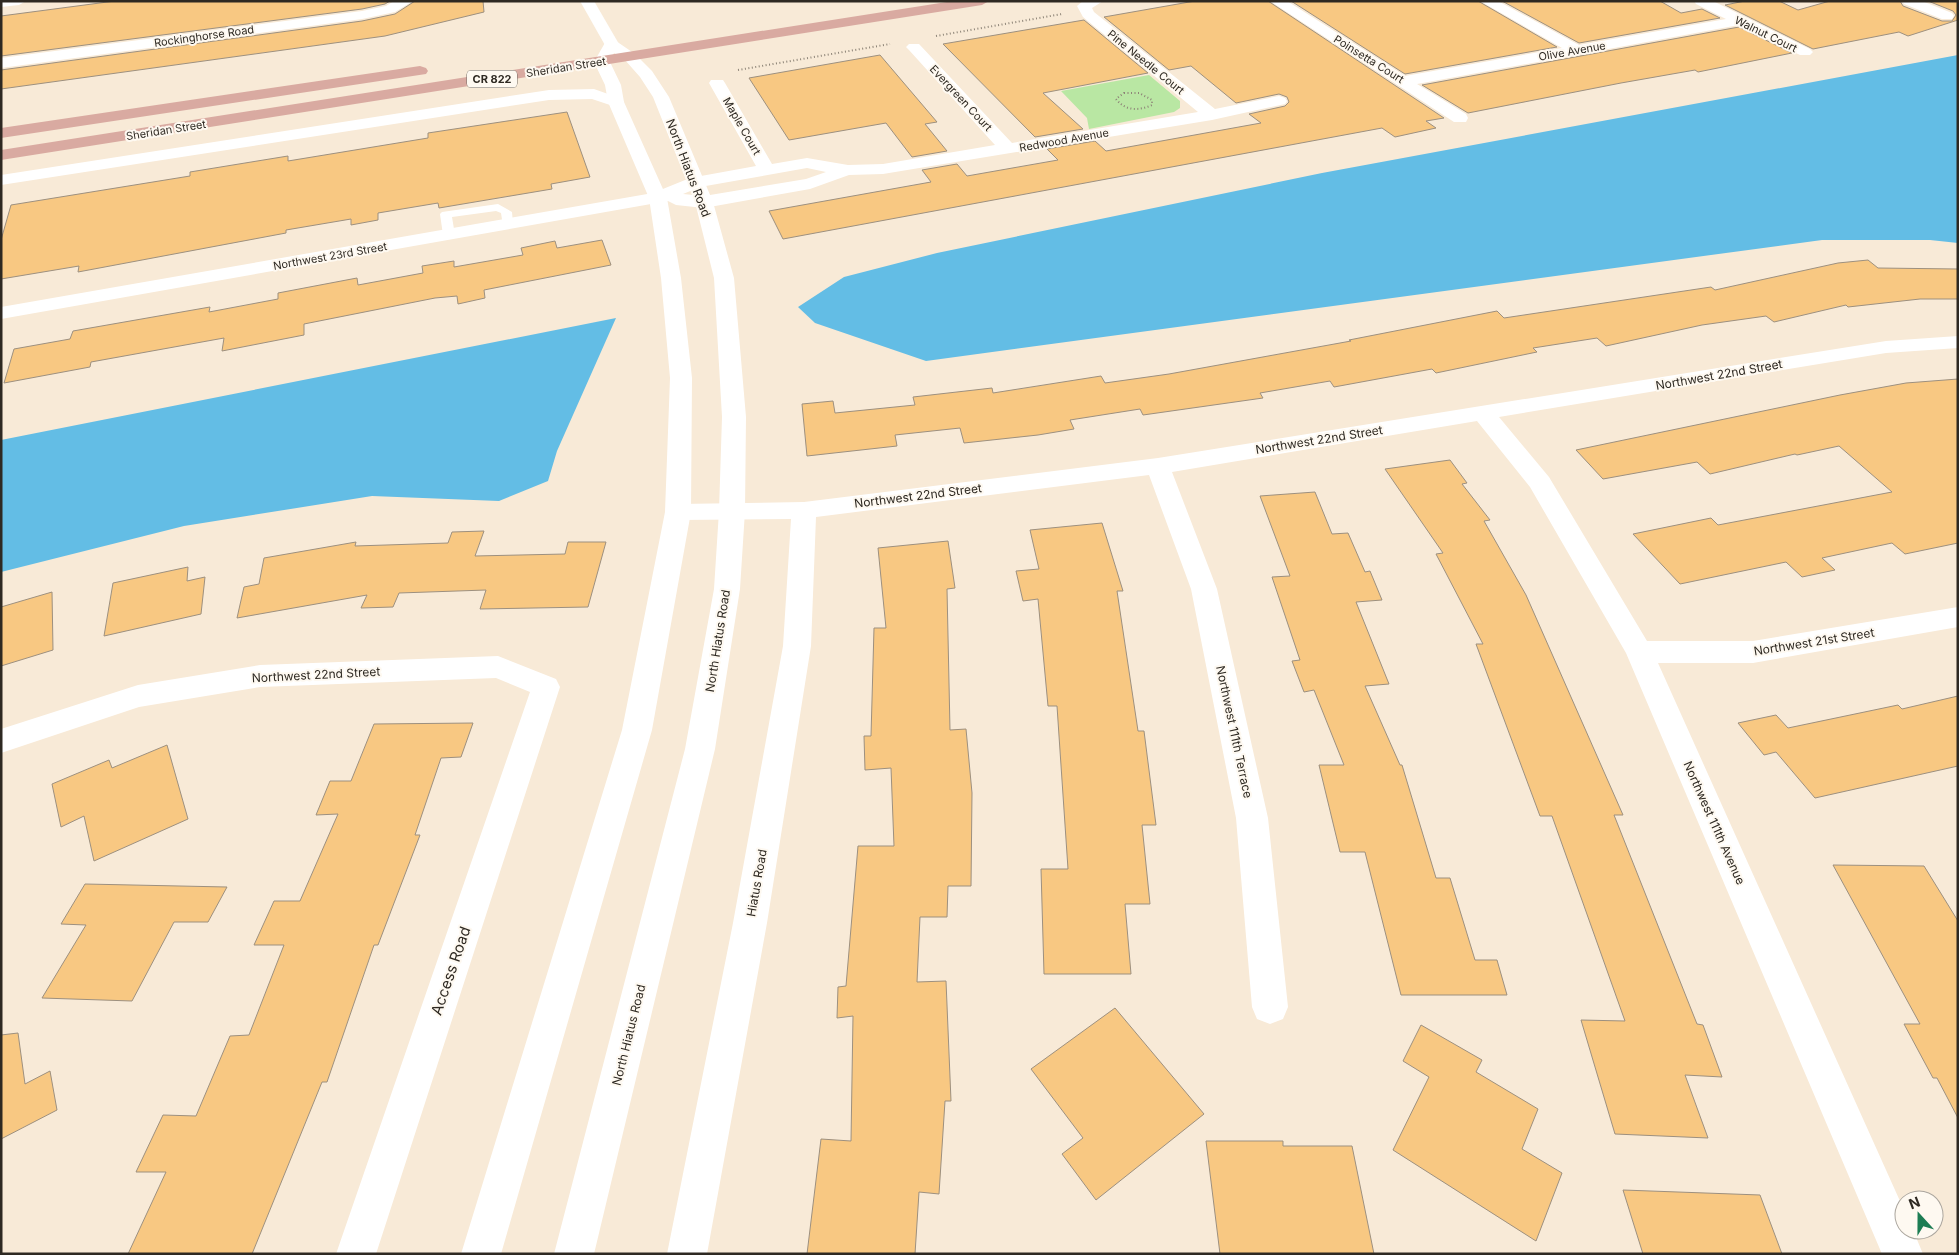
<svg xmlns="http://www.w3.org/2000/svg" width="1959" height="1255" font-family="Inter,sans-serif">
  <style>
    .green { fill: #b9e7a3 }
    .water { fill: #63bde5 }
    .building { fill: #f8c882; stroke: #9d907f }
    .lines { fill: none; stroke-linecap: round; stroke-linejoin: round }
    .path { stroke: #8d8477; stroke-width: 2; stroke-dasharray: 1 2.5; stroke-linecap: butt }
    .service { fill: #fff; fill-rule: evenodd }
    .minor { fill: #fff; fill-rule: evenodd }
    .tertiary { fill: #fff; fill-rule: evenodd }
    .secondary { fill: #fff; fill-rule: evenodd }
    .primary { fill: #d9aaa1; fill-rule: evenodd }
    .labels { text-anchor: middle; stroke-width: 4; stroke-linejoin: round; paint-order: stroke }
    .far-street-label { font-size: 11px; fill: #2e2922; stroke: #fef9f1 }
    .shield { fill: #fef9f1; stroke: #6c6760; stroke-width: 1 }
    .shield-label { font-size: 11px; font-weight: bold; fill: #2e2922 }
    .street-label { font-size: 12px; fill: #2e2922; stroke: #fef9f1 }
    .near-street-label { font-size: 15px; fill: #2e2922; stroke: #fef9f1 }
  </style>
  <rect width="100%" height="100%" fill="#f8ead7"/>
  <path class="green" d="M 1149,75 L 1180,101 L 1180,108 L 1174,112 L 1089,129 L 1087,118 L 1061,91 Z"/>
  <g class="water">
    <path d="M 1958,55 L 1958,243 L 1930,240 L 1822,240 L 926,361 L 815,323 L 798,307 L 844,277 L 937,253 L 1322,173 Z"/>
    <path d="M 616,318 L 557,451 L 548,481 L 499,501 L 372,496 L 184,526 L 1,572 L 1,440 Z"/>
  </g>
  <g class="building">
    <path d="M 115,1 L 390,1 L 385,4 L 362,9 L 1,56 L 1,16 Z"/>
    <path d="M 415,1 L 483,1 L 484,12 L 385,36 L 1,89 L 1,70 L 362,21 L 395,14 Z"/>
    <path d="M 1195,1 L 1268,1 L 1444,118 L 1426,121 L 1436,128 L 1395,137 L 1382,128 L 783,239 L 769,211 L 931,182 L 922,170 L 957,164 L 967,176 L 1058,160 L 1047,149 L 1095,141 L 1106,151 L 1261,123 L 1249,114 L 1285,106 L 1289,102 L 1287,97 L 1279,94 L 1236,103 L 1191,66 L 1169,70 L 1104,17 Z"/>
    <path d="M 1291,1 L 1478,1 L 1557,47 L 1405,74 Z"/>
    <path d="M 1502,1 L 1660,1 L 1681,13 L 1702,9 L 1720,18 L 1579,43 Z"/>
    <path d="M 1745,1 L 1779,1 L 1798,10 L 1830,1 L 1900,1 L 1903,6 L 1942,21 L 1952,21 L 1956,15 L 1953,11 L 1928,1 L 1958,1 L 1958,20 L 1908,36 L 1899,32 L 1813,49 L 1725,5 Z"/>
    <path d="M 1084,20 L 1148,73 L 1043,93 L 1083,129 L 1035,137 L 943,44 Z"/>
    <path d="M 1739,27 L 1792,53 L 1698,72 L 1695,70 L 1621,83 L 1468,113 L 1422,85 Z"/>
    <path d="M 880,55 L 937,122 L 925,124 L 947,151 L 912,157 L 886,123 L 789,140 L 749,78 Z"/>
    <path d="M 567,112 L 590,177 L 551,184 L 552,189 L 439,208 L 438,203 L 378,213 L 378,220 L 351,225 L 351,219 L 286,230 L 286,233 L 78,272 L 79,266 L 1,279 L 1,240 L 11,205 L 190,176 L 190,172 L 288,156 L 288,161 L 428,138 L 428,133 Z"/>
    <path d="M 602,240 L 611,265 L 484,290 L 485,298 L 458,304 L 457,296 L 435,298 L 304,324 L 304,335 L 222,351 L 224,338 L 91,362 L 90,367 L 4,383 L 14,349 L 70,339 L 73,331 L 210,307 L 209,312 L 278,299 L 278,293 L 357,278 L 358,285 L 423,273 L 422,266 L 454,261 L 454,267 L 523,255 L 521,248 L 555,241 L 557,248 Z"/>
    <path d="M 1868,260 L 1878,268 L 1958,269 L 1958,299 L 1920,299 L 1848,307 L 1846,305 L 1774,322 L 1766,316 L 1702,325 L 1606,346 L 1597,338 L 1533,348 L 1537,352 L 1436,373 L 1432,369 L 1334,387 L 1330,381 L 1260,393 L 1263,398 L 1143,415 L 1140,409 L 1070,420 L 1074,429 L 1038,435 L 964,443 L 960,428 L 895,435 L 897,446 L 807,456 L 802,404 L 833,401 L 835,413 L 915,405 L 913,397 L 992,388 L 993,393 L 1101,376 L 1105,383 L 1169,374 L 1351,341 L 1349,340 L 1497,311 L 1504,318 L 1711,287 L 1715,290 L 1838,263 Z"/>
    <path d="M 1958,379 L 1958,543 L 1905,554 L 1892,543 L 1822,558 L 1835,570 L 1802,577 L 1786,562 L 1680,584 L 1633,534 L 1711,518 L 1718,525 L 1892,492 L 1839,446 L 1797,455 L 1795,454 L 1710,474 L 1697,462 L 1603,479 L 1576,450 L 1840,395 L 1906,383 Z"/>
    <path d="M 1450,460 L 1467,483 L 1462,484 L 1490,520 L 1484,521 L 1526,595 L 1623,815 L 1614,815 L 1697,1024 L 1703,1025 L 1722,1077 L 1685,1075 L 1708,1138 L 1615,1134 L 1581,1020 L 1625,1021 L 1552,816 L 1540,816 L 1476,644 L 1483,644 L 1436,554 L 1443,553 L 1385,469 Z"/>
    <path d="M 1315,492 L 1332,534 L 1348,533 L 1365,572 L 1370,571 L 1382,600 L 1356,602 L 1389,684 L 1365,686 L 1400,765 L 1402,765 L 1436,878 L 1450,878 L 1475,960 L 1497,960 L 1507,995 L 1401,995 L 1365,852 L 1340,852 L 1319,765 L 1344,765 L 1314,690 L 1304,692 L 1292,661 L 1300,660 L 1272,577 L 1290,576 L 1260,496 Z"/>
    <path d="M 1102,523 L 1123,591 L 1117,591 L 1138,731 L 1144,731 L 1156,825 L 1142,825 L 1150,904 L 1125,904 L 1131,974 L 1044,974 L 1041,869 L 1068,869 L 1057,706 L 1048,706 L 1038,599 L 1023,601 L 1016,571 L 1039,569 L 1030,530 Z"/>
    <path d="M 484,531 L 475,556 L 565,554 L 568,542 L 606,542 L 588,607 L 480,609 L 486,590 L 399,593 L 393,607 L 361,608 L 367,595 L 237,618 L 244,587 L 259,584 L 264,558 L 356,542 L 355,546 L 448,543 L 452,532 Z"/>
    <path d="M 948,541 L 955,588 L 947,589 L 950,730 L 966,729 L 972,793 L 971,886 L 948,886 L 947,917 L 920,917 L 917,982 L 946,981 L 951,1101 L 945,1101 L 939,1194 L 919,1192 L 915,1254 L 807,1254 L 821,1139 L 851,1141 L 853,1016 L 837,1018 L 838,987 L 846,986 L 858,846 L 894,846 L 891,768 L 865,770 L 864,736 L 871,736 L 874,628 L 886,628 L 878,548 Z"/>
    <path d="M 188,567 L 187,581 L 205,577 L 201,614 L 104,636 L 113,583 Z"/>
    <path d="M 52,592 L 53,650 L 1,666 L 1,607 Z"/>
    <path d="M 1958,696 L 1958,766 L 1815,798 L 1776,752 L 1764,755 L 1738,723 L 1776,715 L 1788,728 L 1898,705 L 1902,709 Z"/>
    <path d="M 473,723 L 461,757 L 441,758 L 415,835 L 420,835 L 378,945 L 374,945 L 327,1082 L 322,1082 L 252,1254 L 128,1254 L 166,1172 L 136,1172 L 163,1115 L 196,1116 L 230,1036 L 249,1035 L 284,945 L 254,945 L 274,901 L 300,901 L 338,814 L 316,815 L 330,781 L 351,781 L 374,724 Z"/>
    <path d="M 167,745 L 188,819 L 94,861 L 84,816 L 61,827 L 52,784 L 109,760 L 112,768 Z"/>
    <path d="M 1833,865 L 1924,866 L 1958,921 L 1958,1118 L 1937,1078 L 1933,1078 L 1904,1024 L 1920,1024 Z"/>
    <path d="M 85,884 L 227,887 L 208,922 L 174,922 L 132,1001 L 42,998 L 86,925 L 61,924 Z"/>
    <path d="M 1115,1008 L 1204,1114 L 1096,1200 L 1062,1154 L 1083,1138 L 1031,1069 Z"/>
    <path d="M 1421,1025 L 1482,1060 L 1476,1072 L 1538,1109 L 1522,1149 L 1562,1173 L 1536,1241 L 1393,1150 L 1429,1077 L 1403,1061 Z"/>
    <path d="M 18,1033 L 25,1084 L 50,1071 L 57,1110 L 1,1139 L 1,1035 Z"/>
    <path d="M 1206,1141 L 1283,1141 L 1283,1146 L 1352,1146 L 1374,1254 L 1220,1254 Z"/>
    <path d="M 1623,1190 L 1760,1195 L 1782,1254 L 1643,1254 Z"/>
  </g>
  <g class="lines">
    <g class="path">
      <path d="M 936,36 L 1062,14"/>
      <path d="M 738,70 L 890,44"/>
      <path d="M 1124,93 L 1139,93 L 1152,100 L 1152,105 C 1139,111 1125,111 1116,99 Z"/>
    </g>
    <path class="service" d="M 498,204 L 512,212 L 513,224 L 511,226 L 503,226 L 501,213 L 496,211 L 452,217 L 455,235 L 449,238 L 443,235 L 440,214 L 442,212 Z"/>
    <g class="minor">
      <path d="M 1,1 L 26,1 L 19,5 L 1,7 Z"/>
      <path d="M 394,1 L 413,1 L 395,12 L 362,19 L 1,68 L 1,58 L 362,11 L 386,6 Z"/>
      <path d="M 1083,1 L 1103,1 L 1092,8 L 1094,12 L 1215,109 L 1279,96 L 1285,98 L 1287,101 L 1285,104 L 1212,120 L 883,174 L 849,175 L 810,189 L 704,208 L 676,205 L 668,201 L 1,319 L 1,307 L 653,193 L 690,178 L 756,166 L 709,83 L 711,80 L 723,80 L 725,83 L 772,164 L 807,158 L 848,165 L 883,164 L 995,145 L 909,50 L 906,47 L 909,44 L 919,44 L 1012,143 L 1198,112 L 1083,17 L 1077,6 ZM 807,168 L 826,172 L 806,179 L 704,196 L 683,194 L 700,187 Z"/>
      <path d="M 1270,1 L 1287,1 L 1405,76 L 1562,48 L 1480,1 L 1498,1 L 1579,45 L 1726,19 L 1696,4 L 1694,1 L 1713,1 L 1810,49 L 1813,52 L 1810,55 L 1800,55 L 1739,25 L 1417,84 L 1466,114 L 1468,118 L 1466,122 L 1454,122 Z"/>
      <path d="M 1902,1 L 1922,1 L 1952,13 L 1954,16 L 1952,19 L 1942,19 L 1904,4 Z"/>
      <path d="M 594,89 L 622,99 L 624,102 L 622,105 L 616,107 L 592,99 L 549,100 L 1,185 L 1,175 L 549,90 Z"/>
      <path d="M 1958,336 L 1958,348 L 1886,353 L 1499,417 L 1549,477 L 1647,641 L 1753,641 L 1958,607 L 1958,627 L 1753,663 L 1658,663 L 1904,1210 L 1904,1230 L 1913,1230 L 1923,1254 L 1882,1254 L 1626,653 L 1530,487 L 1477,421 L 1172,472 L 1217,589 L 1268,818 L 1288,1007 L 1283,1019 L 1270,1024 L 1257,1019 L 1252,1007 L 1236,818 L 1191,589 L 1149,475 L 816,517 L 811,646 L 767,923 L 707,1254 L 667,1254 L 733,923 L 783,646 L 791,519 L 678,520 L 669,518 L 665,512 L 669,506 L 678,504 L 804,502 L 1158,458 L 1886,341 Z"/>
      <path d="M 498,656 L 556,679 L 560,687 L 376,1254 L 336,1254 L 530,692 L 496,678 L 260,687 L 139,707 L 1,753 L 1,729 L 138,685 L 260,665 Z"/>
    </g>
    <path class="tertiary" d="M 580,1 L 594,1 L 619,44 L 616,47 L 606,47 Z"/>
    <path class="secondary" d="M 611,39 L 616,41 L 635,54 L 652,71 L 669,97 L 713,202 L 734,278 L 746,417 L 745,511 L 740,589 L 715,749 L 594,1254 L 554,1254 L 685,749 L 714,589 L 719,511 L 722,417 L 714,278 L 695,202 L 653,97 L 640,77 L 625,60 L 614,53 L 610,62 L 621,85 L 624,102 L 667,198 L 681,278 L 692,378 L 691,512 L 652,730 L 501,1254 L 461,1254 L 622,730 L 665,512 L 670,378 L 661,278 L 649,198 L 608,102 L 605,85 L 594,62 L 606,41 Z"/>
    <g class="primary">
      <path d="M 953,1 L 989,1 L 982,5 L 1,160 L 1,150 Z"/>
      <path d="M 420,66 L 426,68 L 428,71 L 426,74 L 1,138 L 1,128 Z"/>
    </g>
  </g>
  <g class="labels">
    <g class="far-street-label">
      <text transform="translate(1766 34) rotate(26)" y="4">Walnut Court</text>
      <text transform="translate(204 36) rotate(-8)" y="4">Rockinghorse Road</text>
      <text transform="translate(1572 51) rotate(-10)" y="4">Olive Avenue</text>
      <text transform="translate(1369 59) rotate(32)" y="4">Poinsetta Court</text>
      <text transform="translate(1146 62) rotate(39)" y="4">Pine Needle Court</text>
      <text transform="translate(566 67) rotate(-9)" y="4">Sheridan Street</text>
      <text transform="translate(961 98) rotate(47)" y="4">Evergreen Court</text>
      <text transform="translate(742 126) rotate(60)" y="4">Maple Court</text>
      <text transform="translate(166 130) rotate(-9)" y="4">Sheridan Street</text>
      <text transform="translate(1064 140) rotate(-10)" y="4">Redwood Avenue</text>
      <text transform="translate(330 256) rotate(-10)" y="4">Northwest 23rd Street</text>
    </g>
    <rect class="shield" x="467" y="70.5" width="50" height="17" rx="4"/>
    <g class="shield-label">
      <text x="492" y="83">CR 822</text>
    </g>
    <g class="street-label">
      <text transform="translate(688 168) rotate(69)" y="4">North Hiatus Road</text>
      <text transform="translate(1719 375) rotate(-10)" y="4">Northwest 22nd Street</text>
      <text transform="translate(1319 440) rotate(-9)" y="4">Northwest 22nd Street</text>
      <text transform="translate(918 496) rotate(-7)" y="4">Northwest 22nd Street</text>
      <text transform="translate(718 641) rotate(-81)" y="4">North Hiatus Road</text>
      <text transform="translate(1814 642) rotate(-9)" y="4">Northwest 21st Street</text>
      <text transform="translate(316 675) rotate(-3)" y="4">Northwest 22nd Street</text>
      <text transform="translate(1234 732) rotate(78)" y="4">Northwest 111th Terrace</text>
      <text transform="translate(1714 823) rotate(66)" y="4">Northwest 111th Avenue</text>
      <text transform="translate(757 883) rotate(-80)" y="4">Hiatus Road</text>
      <text transform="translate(629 1035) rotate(-76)" y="4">North Hiatus Road</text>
    </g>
    <g class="near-street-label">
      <text transform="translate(451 971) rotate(-71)" y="5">Access Road</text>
    </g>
  </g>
  <rect width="1959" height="1255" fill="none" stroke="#2e2922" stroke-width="5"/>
  <g transform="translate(1919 1215) rotate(339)"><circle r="24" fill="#fef9f1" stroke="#aba69e"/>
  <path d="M0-4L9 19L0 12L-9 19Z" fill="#1d7d54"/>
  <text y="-8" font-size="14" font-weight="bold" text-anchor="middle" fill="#2e2922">N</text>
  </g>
</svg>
